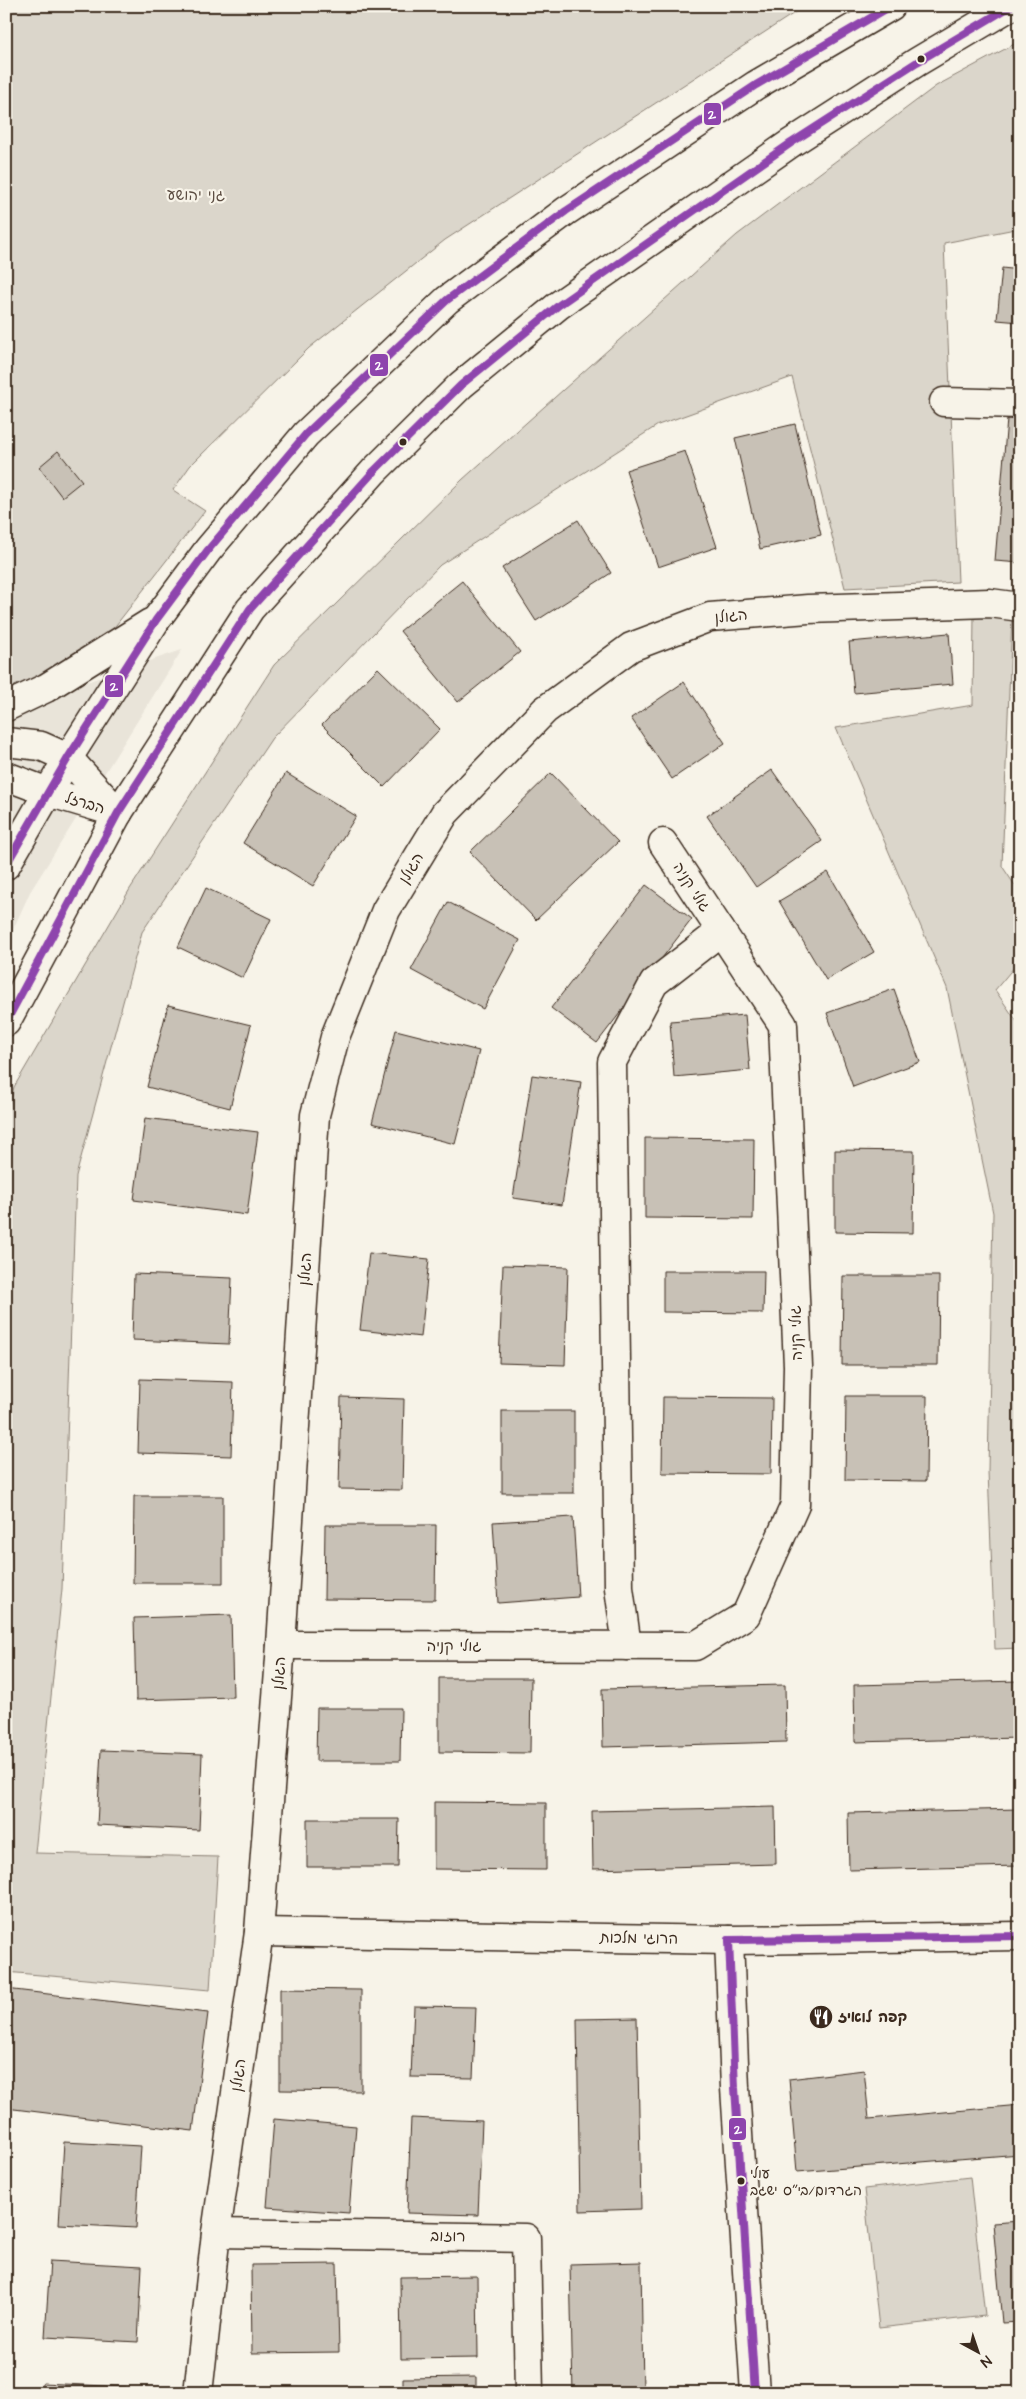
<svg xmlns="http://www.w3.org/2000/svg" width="1026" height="2399" font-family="'Architects Daughter','Playpen Sans Hebrew',sans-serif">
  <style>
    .built { fill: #e9e4d9 }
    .green { fill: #dbd6cb; stroke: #8b8074 }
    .building { fill: #c8c1b6; stroke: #3b2a1e }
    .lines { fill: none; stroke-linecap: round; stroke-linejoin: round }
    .street-casing { stroke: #3b2a1e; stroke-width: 31 }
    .secondary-casing { stroke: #3b2a1e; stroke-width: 31 }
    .street { stroke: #f7f3e8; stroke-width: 28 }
    .secondary { stroke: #f7f3e8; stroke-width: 28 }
    .bus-1-casing { stroke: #f7f3e8; stroke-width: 11 }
    .bus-1 { stroke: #8e44ad; stroke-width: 8 }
    .bus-dot { fill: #3b2a1e; stroke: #f7f3e8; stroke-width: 2 }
    .labels { text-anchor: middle; stroke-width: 4.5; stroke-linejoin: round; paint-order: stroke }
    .bus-label { font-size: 14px; fill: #3b2a1e; stroke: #f7f3e8; text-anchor: start }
    .park-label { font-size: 15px; fill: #5b4c41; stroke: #f7f3e8 }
    .street-label { font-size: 15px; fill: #3b2a1e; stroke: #f7f3e8 }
    .poi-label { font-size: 15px; font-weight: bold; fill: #3b2a1e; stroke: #f7f3e8; text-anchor: start }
    .line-badge { stroke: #f7f3e8; stroke-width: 2 }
    .badge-label { font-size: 14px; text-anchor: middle; font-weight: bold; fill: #fff }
  </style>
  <rect width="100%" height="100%" fill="#f7f3e8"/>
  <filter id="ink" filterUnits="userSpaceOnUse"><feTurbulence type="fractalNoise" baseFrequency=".02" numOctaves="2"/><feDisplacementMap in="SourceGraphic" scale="10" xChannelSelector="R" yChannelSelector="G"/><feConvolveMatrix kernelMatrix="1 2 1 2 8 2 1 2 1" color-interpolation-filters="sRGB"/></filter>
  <g filter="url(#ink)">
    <path class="built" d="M 182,650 L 30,892 L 6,945 L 6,709 Z"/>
    <g class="green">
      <path d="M 6,6 L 805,6 L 445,240 L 309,348 L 190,466 L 173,490 L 205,511 L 102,643 L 6,695 Z"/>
      <path d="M 1020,41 L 1020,228 L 944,243 L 958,582 L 845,588 L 792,377 L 658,425 L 440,565 L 272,738 L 142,932 L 76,1176 L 62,1589 L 35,1853 L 218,1857 L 210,1990 L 6,1972 L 6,1118 L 14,1087 L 130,889 L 274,665 L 462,480 L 737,235 L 936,86 Z"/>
      <path d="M 974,614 L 1012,616 L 1002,866 L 1020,893 L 1020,960 L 995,990 L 1020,1026 L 1020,1648 L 995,1649 L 988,1471 L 993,1213 L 947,988 L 836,728 L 973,705 Z"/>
      <path d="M 970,2177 L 985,2316 L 879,2328 L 864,2189 Z"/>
    </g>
    <g class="building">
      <path d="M 1002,268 L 1020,270 L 1020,322 L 997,320 Z"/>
      <path d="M 1007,419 L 1020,420 L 1020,563 L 995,561 Z"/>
      <path d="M 795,424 L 821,535 L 760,549 L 735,438 Z"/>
      <path d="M 58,451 L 82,481 L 62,497 L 39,467 Z"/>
      <path d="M 685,451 L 717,547 L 658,567 L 626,470 Z"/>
      <path d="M 578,520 L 611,573 L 536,621 L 502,568 Z"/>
      <path d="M 462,581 L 520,652 L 458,702 L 400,631 Z"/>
      <path d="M 949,633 L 953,684 L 854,693 L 849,642 Z"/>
      <path d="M 378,668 L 440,729 L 384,787 L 322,725 Z"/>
      <path d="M 684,682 L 725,743 L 672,779 L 631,718 Z"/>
      <path d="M 772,770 L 822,841 L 756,887 L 707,816 Z"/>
      <path d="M 286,773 L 356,816 L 313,886 L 243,843 Z"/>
      <path d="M 551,773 L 618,842 L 536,920 L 470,852 Z"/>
      <path d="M 828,872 L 874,952 L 826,980 L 779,901 Z"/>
      <path d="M 646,885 L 692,919 L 597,1043 L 551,1008 Z"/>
      <path d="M 206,888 L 271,919 L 243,978 L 178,947 Z"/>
      <path d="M 448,902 L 520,940 L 483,1009 L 411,970 Z"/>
      <path d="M 894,989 L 920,1062 L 853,1087 L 827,1013 Z"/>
      <path d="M 168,1005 L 251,1025 L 230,1108 L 147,1087 Z"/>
      <path d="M 745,1015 L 750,1070 L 674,1077 L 670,1021 Z"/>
      <path d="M 396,1030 L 479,1051 L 455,1144 L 372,1123 Z"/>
      <path d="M 532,1075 L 581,1082 L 562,1205 L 513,1198 Z"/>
      <path d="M 145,1118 L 258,1132 L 247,1215 L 134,1200 Z"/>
      <path d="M 645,1138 L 754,1139 L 753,1219 L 645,1218 Z"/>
      <path d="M 835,1150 L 914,1151 L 913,1233 L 835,1232 Z"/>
      <path d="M 369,1253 L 429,1259 L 421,1337 L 360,1330 Z"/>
      <path d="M 503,1265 L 568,1267 L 565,1365 L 499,1363 Z"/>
      <path d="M 663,1271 L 764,1271 L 763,1313 L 663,1312 Z"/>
      <path d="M 134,1274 L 232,1278 L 229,1344 L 132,1340 Z"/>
      <path d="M 843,1276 L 939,1276 L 938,1365 L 842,1365 Z"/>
      <path d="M 140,1379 L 233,1382 L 231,1456 L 138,1453 Z"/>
      <path d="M 846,1396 L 927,1396 L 926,1481 L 845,1480 Z"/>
      <path d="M 341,1397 L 404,1399 L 402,1490 L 339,1489 Z"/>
      <path d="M 663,1397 L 772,1398 L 771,1474 L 662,1473 Z"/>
      <rect x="502" y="1411" width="72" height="82"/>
      <path d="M 134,1496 L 223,1496 L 223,1583 L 133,1583 Z"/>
      <path d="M 573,1517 L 578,1597 L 498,1603 L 493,1522 Z"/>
      <path d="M 325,1525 L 436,1525 L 435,1600 L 324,1599 Z"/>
      <path d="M 231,1615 L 233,1697 L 136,1700 L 134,1618 Z"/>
      <path d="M 439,1678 L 531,1678 L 530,1753 L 439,1752 Z"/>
      <path d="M 1020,1681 L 1020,1738 L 855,1742 L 854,1685 Z"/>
      <path d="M 785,1685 L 786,1742 L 603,1747 L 602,1689 Z"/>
      <path d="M 317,1708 L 401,1708 L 400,1761 L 316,1761 Z"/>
      <path d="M 101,1750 L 202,1754 L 199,1830 L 97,1825 Z"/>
      <path d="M 434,1802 L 546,1803 L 546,1870 L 434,1869 Z"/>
      <path d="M 775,1807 L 776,1864 L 593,1869 L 592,1811 Z"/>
      <path d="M 1020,1809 L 1020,1866 L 849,1870 L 848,1813 Z"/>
      <path d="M 307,1819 L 399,1819 L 398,1867 L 307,1867 Z"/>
      <path d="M 6,1989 L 208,2013 L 193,2131 L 6,2108 Z"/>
      <path d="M 280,1989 L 361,1990 L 361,2091 L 280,2090 Z"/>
      <path d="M 414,2006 L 476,2007 L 473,2078 L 411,2077 Z"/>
      <path d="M 637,2018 L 641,2209 L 580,2211 L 577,2019 Z"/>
      <path d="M 864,2070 L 869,2119 L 1020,2105 L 1020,2154 L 797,2172 L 789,2079 Z"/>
      <path d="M 411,2118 L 482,2121 L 478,2215 L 407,2213 Z"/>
      <path d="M 274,2119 L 356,2126 L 349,2213 L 267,2207 Z"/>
      <path d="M 64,2142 L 141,2146 L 136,2228 L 59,2224 Z"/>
      <path d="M 1020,2221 L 1020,2322 L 1002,2323 L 993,2223 Z"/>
      <path d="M 50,2261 L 142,2266 L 138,2342 L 45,2337 Z"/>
      <path d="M 641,2262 L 643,2393 L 573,2393 L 570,2264 Z"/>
      <path d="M 337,2264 L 339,2352 L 252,2353 L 251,2265 Z"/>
      <path d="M 477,2276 L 478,2358 L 401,2359 L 400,2277 Z"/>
      <path d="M 476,2377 L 476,2393 L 403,2393 L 403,2378 Z"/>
      <path d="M 42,2383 L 126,2387 L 125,2393 L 41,2393 Z"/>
    </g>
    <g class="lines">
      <g class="street-casing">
        <g id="street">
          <path d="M 944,402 L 1020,404"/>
          <path d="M 6,742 L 41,746 L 68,758 L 118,813"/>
          <path d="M 6,776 L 48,792 L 118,813"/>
          <path d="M 281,1645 L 695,1646 L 746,1615 L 795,1505 L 798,1366 L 783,1025 L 663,843"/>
          <path d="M 627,1646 L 619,1588 L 612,1062 L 654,983 L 721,931"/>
          <path d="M 259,1932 L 729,1940 L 1020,1936"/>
          <path d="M 729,1940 L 735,2088 L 755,2393"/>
          <path d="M 216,2233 L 526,2238 L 529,2393"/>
          <path d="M 198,2393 L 216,2233 L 259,1932 L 281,1645 L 315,1115 L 335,1037 L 386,910 L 445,813 L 545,710 L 631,647 L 710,617 L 808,609 L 990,603 L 1020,607"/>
        </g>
      </g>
      <g class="secondary-casing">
        <g id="secondary">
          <path d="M 6,707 L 46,688 L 150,623"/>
          <path d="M 6,865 L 68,758 L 156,620 L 208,550 L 306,434 L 447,300 L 566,211 L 756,85 L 891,6"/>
          <path d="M 6,1022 L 118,813 L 250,609 L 374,471 L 461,385 L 559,305 L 791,143 L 917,62 L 1011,6"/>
        </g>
      </g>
      <use href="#street" class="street"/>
      <use href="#secondary" class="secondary"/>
      <g class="bus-1-casing">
        <g id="bus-1">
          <path d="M 6,865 L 68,758 L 156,620 L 208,550 L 306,434 L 447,300 L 566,211 L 756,85 L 891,6"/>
          <path d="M 6,1022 L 118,813 L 250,609 L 374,471 L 461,385 L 559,305 L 791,143 L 917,62 L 1011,6"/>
          <path d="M 729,1940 L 735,2088 L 755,2393"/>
          <path d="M 729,1940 L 1020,1936"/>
        </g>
      </g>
      <use href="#bus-1" class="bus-1"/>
    </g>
  </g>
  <defs>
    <g id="restaurant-disc" transform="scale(1.25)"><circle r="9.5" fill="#3b2a1e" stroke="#f7f3e8"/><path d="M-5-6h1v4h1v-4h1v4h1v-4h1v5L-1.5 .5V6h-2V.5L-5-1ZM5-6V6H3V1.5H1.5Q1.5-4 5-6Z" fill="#fff"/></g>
  </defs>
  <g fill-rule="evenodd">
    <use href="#restaurant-disc" x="821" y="2017"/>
  </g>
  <g class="bus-dot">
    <circle cx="921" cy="59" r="4.5"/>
    <circle cx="403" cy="442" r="4.5"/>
    <circle cx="741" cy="2181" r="4.5"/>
  </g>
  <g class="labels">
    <g class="bus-label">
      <text x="750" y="2178">עולי<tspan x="750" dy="17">הגרדום/בי״ס ישגב</tspan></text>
    </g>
    <g class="park-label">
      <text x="196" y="200">גני יהושע</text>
    </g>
    <g class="street-label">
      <text transform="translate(731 616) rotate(-6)" y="5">הגולן</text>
      <text transform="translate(85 803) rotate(17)" y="5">הברזל</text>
      <text transform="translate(411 868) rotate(-59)" y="5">הגולן</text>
      <text transform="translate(692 887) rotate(57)" y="5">גולי קניה</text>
      <text transform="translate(305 1269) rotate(-86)" y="5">הגולן</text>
      <text transform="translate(796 1333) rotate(-92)" y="5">גולי קניה</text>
      <text x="454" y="1651">גולי קניה</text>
      <text transform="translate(279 1673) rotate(-86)" y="5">הגולן</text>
      <text transform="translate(639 1938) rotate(1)" y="5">הרוגי מלכות</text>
      <text transform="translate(238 2075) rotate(-82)" y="5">הגולן</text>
      <text transform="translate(448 2236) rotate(1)" y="5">רוזוב</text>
    </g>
    <g class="poi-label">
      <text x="838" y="2022">קפה לואיז</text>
    </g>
  </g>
  <g class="line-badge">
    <rect x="703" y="102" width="19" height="24" rx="5" fill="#8e44ad"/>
    <rect x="369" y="353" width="20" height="24" rx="5" fill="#8e44ad"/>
    <rect x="104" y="674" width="20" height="24" rx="5" fill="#8e44ad"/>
    <rect x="728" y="2117" width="19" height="24" rx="5" fill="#8e44ad"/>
  </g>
  <g class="badge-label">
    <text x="712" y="119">2</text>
    <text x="379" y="370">2</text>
    <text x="114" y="691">2</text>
    <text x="738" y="2134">2</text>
  </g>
  <rect width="1026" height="2399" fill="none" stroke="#f7f3e8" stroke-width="25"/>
  <rect x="12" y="12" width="1001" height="2374" fill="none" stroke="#3b2a1e" stroke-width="2" filter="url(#ink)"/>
  <g transform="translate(978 2352) rotate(140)" stroke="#f7f3e8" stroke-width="4" paint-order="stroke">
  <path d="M0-4L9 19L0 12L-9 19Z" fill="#3b2a1e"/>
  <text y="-8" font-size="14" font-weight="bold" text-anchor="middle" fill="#3b2a1e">N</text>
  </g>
</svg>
